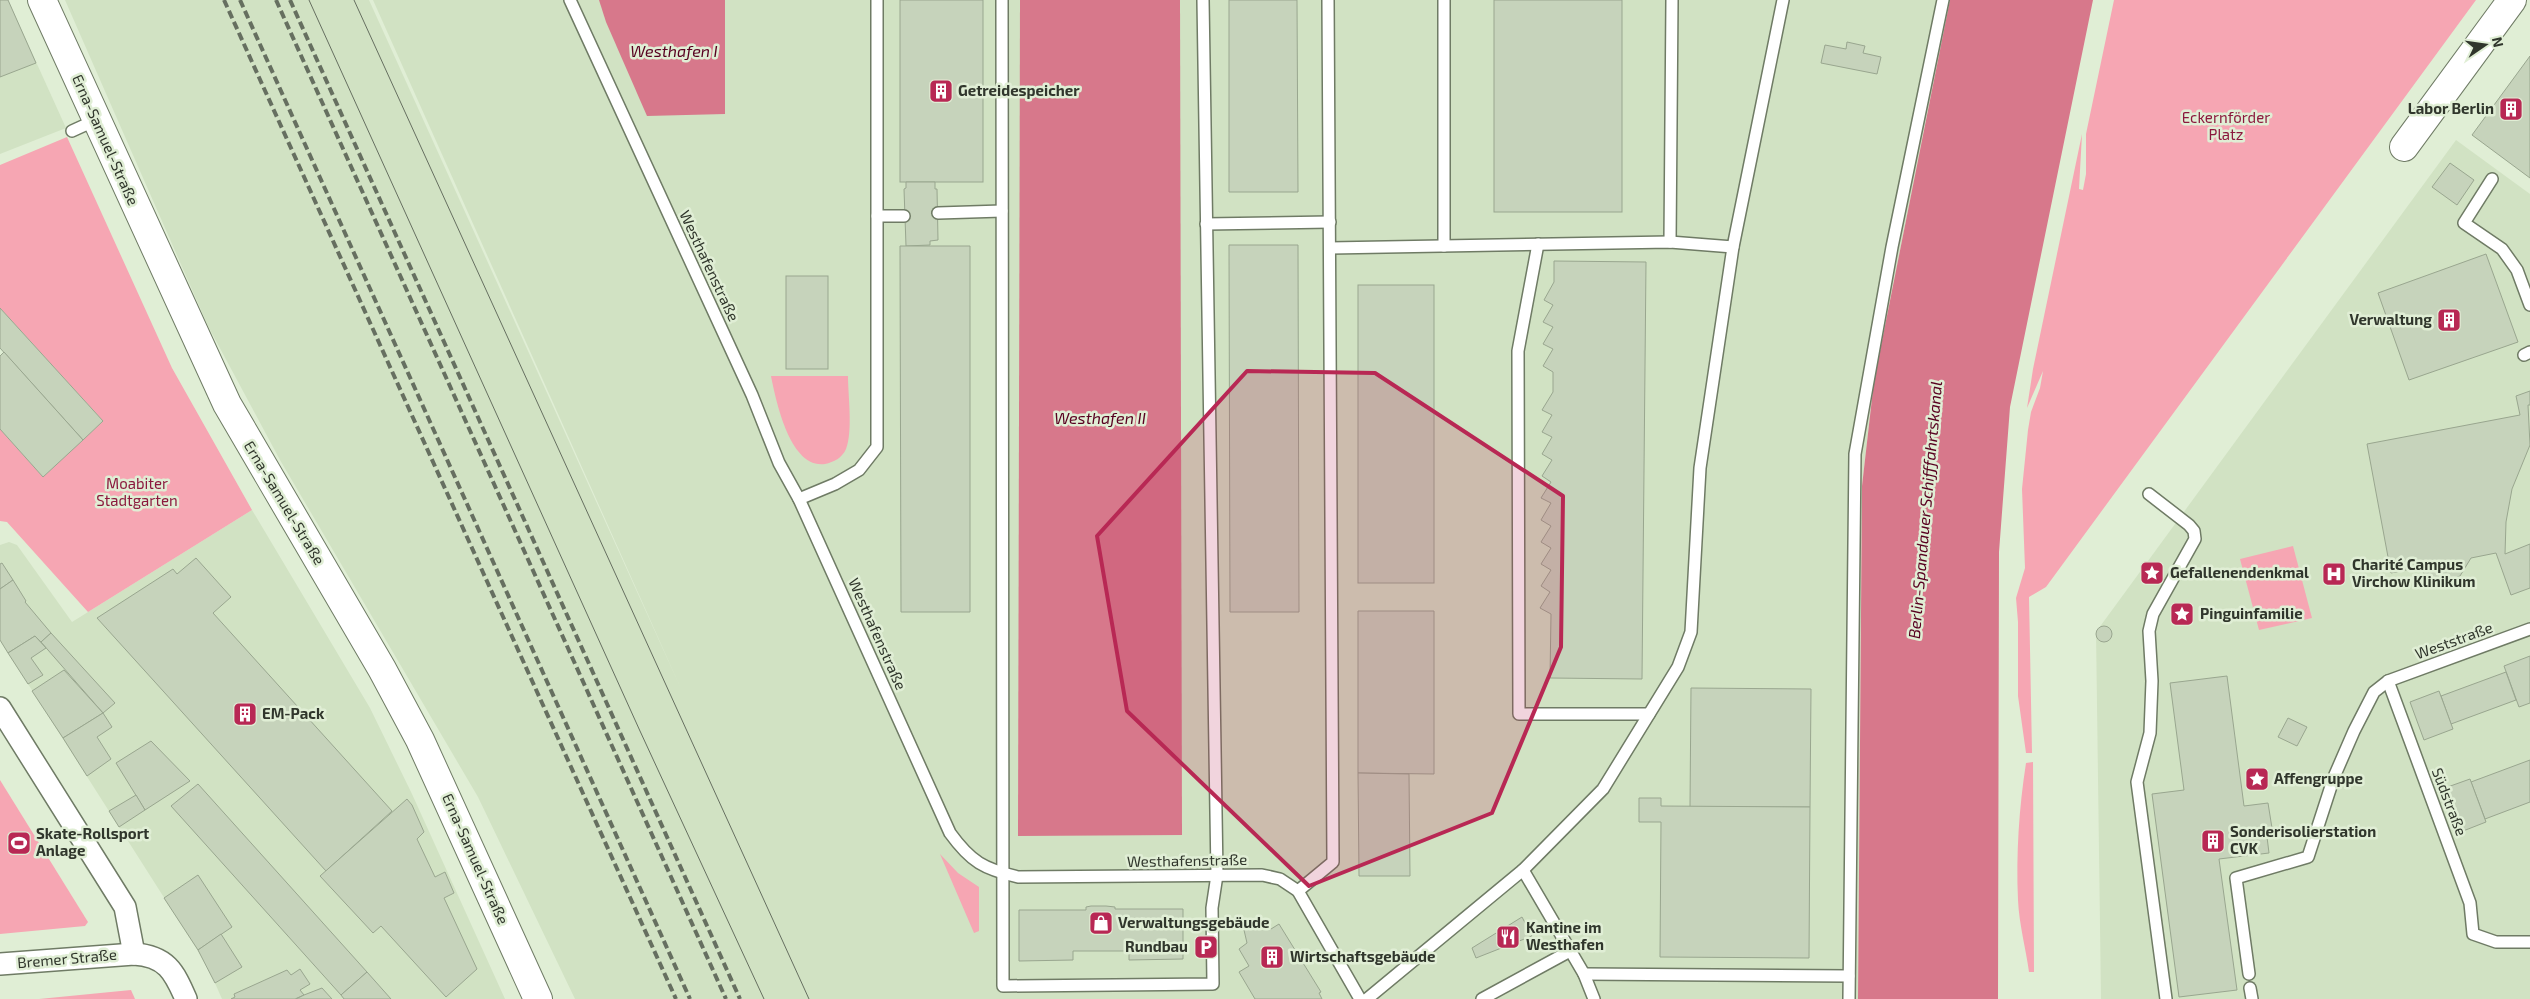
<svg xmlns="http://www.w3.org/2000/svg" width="2530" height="999" font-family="'Exo 2',sans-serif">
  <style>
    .built { fill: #d1e2c3 }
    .green { fill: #f6a6b3 }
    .water { fill: #d7788b }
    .building { fill: #c6d3bb; stroke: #99a68f }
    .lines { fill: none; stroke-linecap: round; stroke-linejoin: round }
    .lane-casing { stroke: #6f7b65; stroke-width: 14 }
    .street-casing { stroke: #6f7b65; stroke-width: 24 }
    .secondary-casing { stroke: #6f7b65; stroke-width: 30 }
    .lane { stroke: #fff; stroke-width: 11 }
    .street { stroke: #fff; stroke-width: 21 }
    .secondary { stroke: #fff; stroke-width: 28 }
    .tram { stroke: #666f60; stroke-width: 1 }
    .rail { stroke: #666f60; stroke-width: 4; stroke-dasharray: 8 4; stroke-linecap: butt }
    .marked { fill: #b82854; fill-opacity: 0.2; stroke: #b82854; stroke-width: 4; stroke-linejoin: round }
    .labels { text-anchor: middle; stroke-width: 5; stroke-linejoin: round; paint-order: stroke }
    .poi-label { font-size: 15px; font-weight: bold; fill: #30362c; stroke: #e0eed5; text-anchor: start }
    .park-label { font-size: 15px; fill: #8b193d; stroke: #e0eed5 }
    .street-label { font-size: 15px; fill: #30362c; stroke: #e0eed5 }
    .water-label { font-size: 16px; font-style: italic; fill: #580020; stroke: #e0eed5 }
  </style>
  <rect width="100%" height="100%" fill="#e0eed5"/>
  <g class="built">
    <path d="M 0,0 L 8,0 L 66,128 L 0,154 Z"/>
    <path d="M 65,0 L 369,0 L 682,691 L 373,0 L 1950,0 L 1874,381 L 1862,486 L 1858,999 L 575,999 L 478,797 L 280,460 L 208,326 Z"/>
    <path d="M 2456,140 L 2530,194 L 2530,999 L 2101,999 L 2096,632 Z"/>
    <path d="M 252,510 L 370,708 L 412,794 L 505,999 L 222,999 L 207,965 L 0,640 L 0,545 L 9,542 L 17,545 L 72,622 Z"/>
  </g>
  <g class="green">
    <path d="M 2114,0 L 2476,0 L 2046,587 L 2029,597 L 2032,753 L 2026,753 L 2018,696 L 2018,622 L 2016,598 L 2025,568 L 2022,489 L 2028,430 L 2031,412 L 2040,388 L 2043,371 L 2027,408 L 2033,369 L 2082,134 L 2079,189 L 2083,190 L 2086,174 L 2086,134 Z"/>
    <path d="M 67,137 L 172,368 L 252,510 L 88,612 L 7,522 L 0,521 L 0,429 L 43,477 L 103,421 L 0,308 L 0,165 Z"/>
    <path d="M 771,376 L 848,376 C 848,395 853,432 846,449 C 842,458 834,462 825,464 C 790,469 776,401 771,376 Z"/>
    <path d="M 2293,546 L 2312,618 L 2259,630 L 2240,559 Z"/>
    <path d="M 2033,762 L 2034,972 L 2029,972 C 2026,949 2019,924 2018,900 C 2016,854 2019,808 2026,763 Z"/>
    <path d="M 0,780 L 88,922 L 85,926 L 0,934 Z"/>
    <path d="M 940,854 L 958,873 L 979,887 L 979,931 L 974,933 Z"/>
    <path d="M 131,990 L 135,999 L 39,999 Z"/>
  </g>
  <g class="water">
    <path d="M 599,0 L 725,0 L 725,114 L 647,116 L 606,22 Z"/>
    <path d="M 1020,0 L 1180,0 L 1182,835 L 1018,836 Z"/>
    <path d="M 1950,0 L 2093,0 L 2010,407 L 1999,552 L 1998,999 L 1858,999 L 1862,486 L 1874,381 Z"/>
  </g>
  <g class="building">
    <path d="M 0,0 L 8,0 L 36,63 L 0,77 Z"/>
    <rect x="900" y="0" width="83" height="182"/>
    <path d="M 1229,0 L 1297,0 L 1298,192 L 1229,192 Z"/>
    <rect x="1494" y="0" width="128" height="212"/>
    <path d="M 1847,42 L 1865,46 L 1863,53 L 1881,57 L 1877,74 L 1821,63 L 1825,45 L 1846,49 Z"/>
    <path d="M 2530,56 L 2530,178 L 2472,135 Z"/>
    <path d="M 2450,163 L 2474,180 L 2457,205 L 2432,187 Z"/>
    <path d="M 906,182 L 935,182 L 935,189 L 937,189 L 938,240 L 930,241 L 930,245 L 906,246 L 904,189 L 906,188 Z"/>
    <path d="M 1229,245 L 1298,245 L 1299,612 L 1230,612 Z"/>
    <path d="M 900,246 L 970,246 L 970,612 L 901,612 Z"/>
    <path d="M 2486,254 L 2518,342 L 2409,380 L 2378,293 Z"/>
    <path d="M 1554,261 L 1646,262 L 1642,679 L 1550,678 L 1551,614 L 1540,608 L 1550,592 L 1541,586 L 1551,570 L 1541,564 L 1551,548 L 1541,542 L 1551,526 L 1541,520 L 1551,503 L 1541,498 L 1551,482 L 1542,476 L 1552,460 L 1542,454 L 1552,437 L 1542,432 L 1552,415 L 1542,410 L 1553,392 L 1553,372 L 1543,366 L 1553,349 L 1543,344 L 1553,327 L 1543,322 L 1553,305 L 1544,300 L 1554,282 Z"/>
    <rect x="786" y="276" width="42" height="93"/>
    <rect x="1358" y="285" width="76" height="298"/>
    <path d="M 0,308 L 103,421 L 83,440 L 0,348 Z"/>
    <path d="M 4,352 L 83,440 L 43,477 L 0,429 L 0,356 Z"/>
    <path d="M 2530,391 L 2530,405 L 2528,405 L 2530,445 L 2512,489 L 2506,522 L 2505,554 L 2530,544 L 2530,588 L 2511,595 L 2496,553 L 2471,558 L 2460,576 L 2442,585 L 2427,581 L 2421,567 L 2391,573 L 2367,444 L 2520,415 L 2516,396 Z"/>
    <path d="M 196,558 L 231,597 L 213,613 L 392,811 L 326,871 L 97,618 L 173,569 L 177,574 Z"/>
    <path d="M 2,563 L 13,580 L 0,589 L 0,564 Z"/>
    <path d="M 13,580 L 26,601 L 25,602 L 51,633 L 41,642 L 35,636 L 8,653 L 0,640 L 0,589 Z"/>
    <path d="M 1358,611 L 1434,611 L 1434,774 L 1358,773 Z"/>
    <circle cx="2104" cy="634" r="8"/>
    <path d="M 51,633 L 115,703 L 103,713 L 41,642 Z"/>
    <path d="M 35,636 L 46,648 L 31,658 L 43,675 L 28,684 L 8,653 Z"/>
    <path d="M 2530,656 L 2530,703 L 2519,707 L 2504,666 Z"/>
    <path d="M 64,670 L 103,713 L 63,738 L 32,691 Z"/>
    <path d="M 2506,672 L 2516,700 L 2451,724 L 2441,696 Z"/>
    <path d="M 2227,676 L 2244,806 L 2268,803 L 2272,828 L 2266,829 L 2269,853 L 2219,859 L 2237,990 L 2179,997 L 2152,794 L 2184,790 L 2170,683 Z"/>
    <path d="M 1691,688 L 1811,689 L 1810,807 L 1690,807 Z"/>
    <path d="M 2439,691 L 2453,729 L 2424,740 L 2410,702 Z"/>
    <path d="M 103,713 L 112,727 L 97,737 L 111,759 L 87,776 L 63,738 Z"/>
    <path d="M 2288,718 L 2307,727 L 2297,746 L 2278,737 Z"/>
    <path d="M 151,741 L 190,781 L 145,810 L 116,763 Z"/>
    <path d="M 2530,760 L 2530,802 L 2485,819 L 2471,782 Z"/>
    <path d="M 1358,773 L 1409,774 L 1410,876 L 1359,876 Z"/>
    <path d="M 2470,779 L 2486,822 L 2458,833 L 2442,789 Z"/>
    <path d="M 198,784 L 367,972 L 341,995 L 171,806 Z"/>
    <path d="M 136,795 L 145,810 L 119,827 L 109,811 Z"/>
    <path d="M 1639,798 L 1661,798 L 1661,806 L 1810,807 L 1809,958 L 1660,957 L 1661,822 L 1639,822 Z"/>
    <path d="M 407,799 L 412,805 L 424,832 L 417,839 L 435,877 L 445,872 L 454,893 L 444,898 L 477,969 L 446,997 L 381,926 L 373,933 L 320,876 Z"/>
    <path d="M 198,875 L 232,927 L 198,950 L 164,898 Z"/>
    <path d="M 1091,906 L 1106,906 L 1115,907 L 1115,909 L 1183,909 L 1183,959 L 1129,960 L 1129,951 L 1073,951 L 1073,960 L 1019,961 L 1019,910 L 1086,910 L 1086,907 Z"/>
    <path d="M 1522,917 L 1532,936 L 1476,958 L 1472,948 Z"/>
    <path d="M 1254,919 L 1261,919 L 1271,929 L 1279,924 L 1321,992 L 1319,993 L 1322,999 L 1255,999 L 1239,972 L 1249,966 L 1239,949 L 1247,943 L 1244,930 L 1248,922 Z"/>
    <path d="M 221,934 L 242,967 L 215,983 L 198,950 Z"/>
    <path d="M 300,969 L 310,984 L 300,990 L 304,995 L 295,999 L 231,999 L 235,997 L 234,994 L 287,970 L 291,975 Z"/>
    <path d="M 367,972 L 391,999 L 344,999 L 341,995 Z"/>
    <path d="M 322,988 L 332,999 L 296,999 L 304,995 Z"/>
  </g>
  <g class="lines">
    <g class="lane-casing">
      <g id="lane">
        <path d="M 570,0 L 752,395 L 779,463 L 799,499 L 950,833 C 971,862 984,869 1018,877 L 1262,875 L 1280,879 L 1298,891 L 1360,999"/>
        <path d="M 1002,0 L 1003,986 L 1213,984 L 1212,908 L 1217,875 L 1203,0"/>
        <path d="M 1444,0 L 1444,246"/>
        <path d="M 72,131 L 96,120"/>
        <path d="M 2492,179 L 2464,223 L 2502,249 L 2517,270 L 2530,305"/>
        <path d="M 938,213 L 1002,211"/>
        <path d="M 877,216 L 904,216"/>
        <path d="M 1206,224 L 1330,222"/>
        <path d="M 1670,242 L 1672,0"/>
        <path d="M 1538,244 L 1518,351 L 1519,714 L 1649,714"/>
        <path d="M 1330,248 L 1670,242 L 1733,247"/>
        <path d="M 2524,355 L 2530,352"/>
        <path d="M 2149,494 L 2189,525 L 2194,531 L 2195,539 L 2153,614 L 2149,631 L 2152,681 L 2150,733 L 2137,782 L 2166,999"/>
        <path d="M 799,499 L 835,484 L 859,470 L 877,447 L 877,0"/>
        <path d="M 2388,681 L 2470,903 L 2473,934 L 2496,942 L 2530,942"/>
        <path d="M 1523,870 L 1584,974 L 1594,999"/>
        <path d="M 1298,891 L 1333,862 L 1328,0"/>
        <path d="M 1584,974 L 1849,976"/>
        <path d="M 2249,974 L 2236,878 L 2308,857 L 2334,777 L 2354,731 L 2374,692 L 2388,681 L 2530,629"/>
        <path d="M 2250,988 L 2252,999"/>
        <path d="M 1367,999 L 1523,870 L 1603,789 L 1678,667 L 1691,632 L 1700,468 L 1733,247 L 1783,0"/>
        <path d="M 1482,999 L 1570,951"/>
        <path d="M 1849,999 L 1855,454 L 1892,247 L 1943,0"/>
      </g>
    </g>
    <g class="street-casing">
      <g id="street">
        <path d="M 0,708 L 125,907 L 134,954"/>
        <path d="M 0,964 L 134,954 C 166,956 174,971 186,999"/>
      </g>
    </g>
    <g class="secondary-casing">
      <g id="secondary">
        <path d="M 42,0 L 227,404 L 382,669 L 420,740 L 538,999"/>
        <path d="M 2404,147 L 2512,0"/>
      </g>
    </g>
    <use href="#lane" class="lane"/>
    <use href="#street" class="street"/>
    <use href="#secondary" class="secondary"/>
    <g class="tram">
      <path d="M 309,0 L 640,731 L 764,999"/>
      <path d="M 354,0 L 809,999"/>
    </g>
    <g class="rail">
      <path d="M 224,0 L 676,999"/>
      <path d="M 240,0 L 690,999"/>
      <path d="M 276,0 L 726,999"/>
      <path d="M 290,0 L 740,999"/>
    </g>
  </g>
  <path class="marked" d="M 1247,371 L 1375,373 L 1563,496 L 1561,647 L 1492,813 L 1309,886 L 1127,711 L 1097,536 Z"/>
  <defs>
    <g id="building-square" transform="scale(1.25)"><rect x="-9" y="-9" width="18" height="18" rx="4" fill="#b82854" stroke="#e0eed5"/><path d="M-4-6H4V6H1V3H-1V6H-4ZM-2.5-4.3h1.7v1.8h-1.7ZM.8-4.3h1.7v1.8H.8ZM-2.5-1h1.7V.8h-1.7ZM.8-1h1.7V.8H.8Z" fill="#fff"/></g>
    <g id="sight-square" transform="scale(1.25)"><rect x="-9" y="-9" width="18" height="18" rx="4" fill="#b82854" stroke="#e0eed5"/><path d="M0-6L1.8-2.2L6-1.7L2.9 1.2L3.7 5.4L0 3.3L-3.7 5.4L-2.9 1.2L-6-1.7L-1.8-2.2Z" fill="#fff"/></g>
    <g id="hospital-square" transform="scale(1.25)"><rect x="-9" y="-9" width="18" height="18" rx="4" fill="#b82854" stroke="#e0eed5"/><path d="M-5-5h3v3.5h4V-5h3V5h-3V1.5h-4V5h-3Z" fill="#fff"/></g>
    <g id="stadium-square" transform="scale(1.25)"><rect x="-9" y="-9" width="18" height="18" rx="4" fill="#b82854" stroke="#e0eed5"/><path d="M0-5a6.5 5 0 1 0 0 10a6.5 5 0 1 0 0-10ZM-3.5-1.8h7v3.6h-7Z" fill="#fff"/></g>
    <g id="shop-square" transform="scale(1.25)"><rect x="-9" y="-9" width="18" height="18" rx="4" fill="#b82854" stroke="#e0eed5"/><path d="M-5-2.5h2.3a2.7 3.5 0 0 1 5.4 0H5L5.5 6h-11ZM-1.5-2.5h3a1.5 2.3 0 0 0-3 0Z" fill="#fff"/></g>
    <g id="restaurant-square" transform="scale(1.25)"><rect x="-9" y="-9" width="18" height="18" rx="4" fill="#b82854" stroke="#e0eed5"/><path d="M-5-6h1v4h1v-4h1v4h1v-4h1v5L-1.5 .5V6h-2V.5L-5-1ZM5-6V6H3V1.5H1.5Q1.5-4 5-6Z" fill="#fff"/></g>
    <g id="parking-square" transform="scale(1.25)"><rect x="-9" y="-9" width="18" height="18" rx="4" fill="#b82854" stroke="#e0eed5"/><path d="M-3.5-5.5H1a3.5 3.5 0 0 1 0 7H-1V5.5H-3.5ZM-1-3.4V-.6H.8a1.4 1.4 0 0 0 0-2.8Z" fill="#fff"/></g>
  </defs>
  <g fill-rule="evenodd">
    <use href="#building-square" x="941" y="91"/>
    <use href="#building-square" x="2511" y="109"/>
    <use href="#building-square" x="2449" y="320"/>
    <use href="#sight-square" x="2152" y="573"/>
    <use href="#hospital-square" x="2334" y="574"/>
    <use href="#sight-square" x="2182" y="614"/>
    <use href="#building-square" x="245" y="714"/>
    <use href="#sight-square" x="2257" y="779"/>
    <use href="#building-square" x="2213" y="841"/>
    <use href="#stadium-square" x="19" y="843"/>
    <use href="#shop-square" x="1101" y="923"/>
    <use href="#restaurant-square" x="1508" y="937"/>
    <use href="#parking-square" x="1206" y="947"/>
    <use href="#building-square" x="1272" y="957"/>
  </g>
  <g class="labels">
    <g class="poi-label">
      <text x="958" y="96">Getreidespeicher</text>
      <text x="2494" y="114" text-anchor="end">Labor Berlin</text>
      <text x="2432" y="325" text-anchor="end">Verwaltung</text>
      <text x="2352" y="570">Charité Campus<tspan x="2352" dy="17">Virchow Klinikum</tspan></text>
      <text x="2170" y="578">Gefallenendenkmal</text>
      <text x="2200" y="619">Pinguinfamilie</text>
      <text x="262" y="719">EM-Pack</text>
      <text x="2274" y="784">Affengruppe</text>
      <text x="2230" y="837">Sonderisolierstation<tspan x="2230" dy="17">CVK</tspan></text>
      <text x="36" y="839">Skate-Rollsport<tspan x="36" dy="17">Anlage</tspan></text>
      <text x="1118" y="928">Verwaltungsgebäude</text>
      <text x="1526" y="933">Kantine im<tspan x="1526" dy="17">Westhafen</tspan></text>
      <text x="1188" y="952" text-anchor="end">Rundbau</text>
      <text x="1290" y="962">Wirtschaftsgebäude</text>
    </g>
    <g class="park-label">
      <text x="2226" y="123">Eckernförder<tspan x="2226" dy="17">Platz</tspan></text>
      <text x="137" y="489">Moabiter<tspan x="137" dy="17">Stadtgarten</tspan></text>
    </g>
    <g class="street-label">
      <text transform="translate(105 140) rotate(66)" y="5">Erna-Samuel-Straße</text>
      <text transform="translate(709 266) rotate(65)" y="5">Westhafenstraße</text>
      <text transform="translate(284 503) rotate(59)" y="5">Erna-Samuel-Straße</text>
      <text transform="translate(877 634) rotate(66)" y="5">Westhafenstraße</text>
      <text transform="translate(2454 641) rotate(-20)" y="5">Weststraße</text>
      <text transform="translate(2449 802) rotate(69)" y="5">Südstraße</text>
      <text transform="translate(475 859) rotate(66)" y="5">Erna-Samuel-Straße</text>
      <text transform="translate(1187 861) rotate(-1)" y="5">Westhafenstraße</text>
      <text transform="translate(67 959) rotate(-5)" y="5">Bremer Straße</text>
    </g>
    <g class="water-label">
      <text x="674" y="57">Westhafen I</text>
      <text x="1100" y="424">Westhafen II</text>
      <text transform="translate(1925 510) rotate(-85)" y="6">Berlin-Spandauer Schifffahrtskanal</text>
    </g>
  </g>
  <g transform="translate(2485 45) rotate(77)" stroke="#e0eed5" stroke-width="4" paint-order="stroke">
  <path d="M0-4L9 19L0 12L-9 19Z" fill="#30362c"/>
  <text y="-8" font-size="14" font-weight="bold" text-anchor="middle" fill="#30362c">N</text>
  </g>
</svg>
